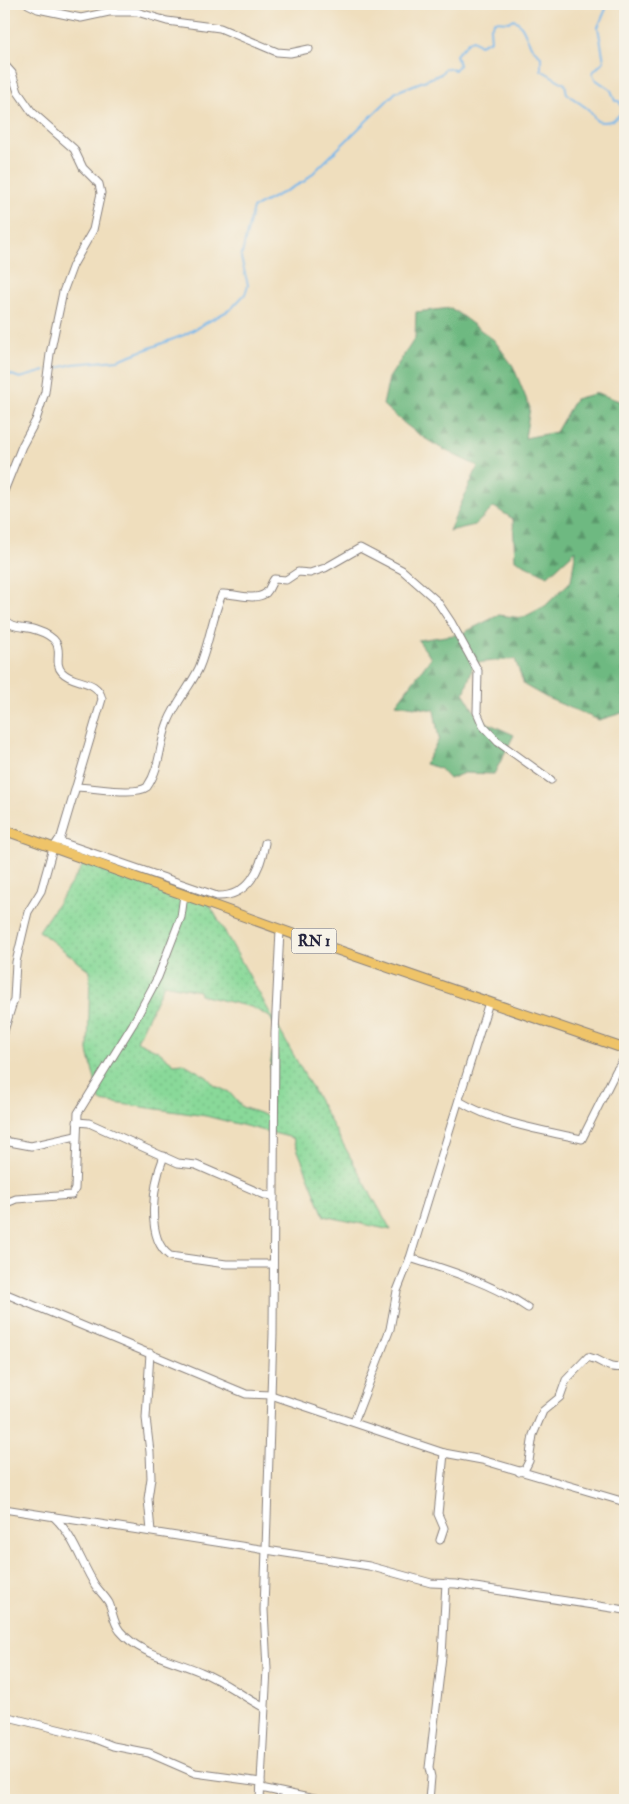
<svg xmlns="http://www.w3.org/2000/svg" width="629" height="1804" font-family="'IM FELL Double Pica',serif">
  <style>
    .grass { fill: url(#grass-dots); stroke: #567e6a; fill-rule: evenodd }
    .forest { fill: url(#forest-firs); stroke: #486e5e }
    .lines { fill: none; stroke-linecap: round; stroke-linejoin: round }
    .stream { stroke: #77b7eb; stroke-width: 2 }
    .minor-casing { stroke: #88807c; stroke-width: 9 }
    .major-casing { stroke: #88807c; stroke-width: 11 }
    .minor { stroke: #fff; stroke-width: 7 }
    .major { stroke: #efc469; stroke-width: 9 }
    .labels { text-anchor: middle; stroke-width: 4; stroke-linejoin: round; paint-order: stroke }
    .shield { fill: #f7f3e8; stroke: #62616f; stroke-width: 1 }
    .shield-label { font-size: 15px; font-weight: bold; fill: #22223b }
  </style>
  <defs>
    <pattern id="grass-dots" width="8" height="8" patternUnits="userSpaceOnUse" patternTransform="scale(1.25)"><rect width="8" height="8" fill="#89d999"/><path d="M2 2h.1M6 6h.1" fill="none" stroke="#76ba85" stroke-width="1.8" stroke-linecap="round"/></pattern>
    <pattern id="forest-firs" width="22" height="20" patternUnits="userSpaceOnUse" patternTransform="scale(1.25)"><rect width="22" height="20" fill="#6eb981"/><path d="M5 1l3.5 6h-7zM16 11l3.5 6h-7z" fill="#5a966b"/></pattern>
  </defs>
  <rect width="100%" height="100%" fill="#f7f3e8"/>
  <filter id="ink" filterUnits="userSpaceOnUse"><feTurbulence type="fractalNoise" baseFrequency=".02" numOctaves="2"/><feDisplacementMap in="SourceGraphic" scale="10" xChannelSelector="R" yChannelSelector="G"/><feConvolveMatrix kernelMatrix="1 2 1 2 8 2 1 2 1" color-interpolation-filters="sRGB"/></filter>
  <filter id="wash" filterUnits="userSpaceOnUse"><feTurbulence type="fractalNoise" baseFrequency=".0096" numOctaves="4" result="noise"/><feDisplacementMap in="SourceGraphic" scale="20" xChannelSelector="R" yChannelSelector="G"/><feGaussianBlur stdDeviation="1.12" result="paint"/><feColorMatrix in="noise" values="0 0 0 0 0 0 0 0 0 0 0 0 0 0 0 0 0 1.4 0 .05"/><feComposite in="paint" operator="in"/></filter>
  <g filter="url(#wash)">
    <rect width="100%" height="100%" fill="#efdebd"/>
    <path class="grass" d="M 88,858 L 206,898 L 391,1230 L 324,1216 L 293,1138 L 206,1116 L 100,1101 L 88,1051 L 90,971 L 39,931 ZM 164,984 L 199,991 L 200,995 L 251,1007 L 270,1017 L 276,1028 L 270,1068 L 271,1117 L 242,1107 L 229,1092 L 215,1086 L 207,1077 L 183,1063 L 174,1064 L 158,1051 L 137,1041 Z"/>
    <path class="forest" d="M 451,308 L 494,340 L 513,366 L 530,408 L 525,438 L 556,432 L 575,399 L 597,393 L 625,403 L 625,712 L 599,720 L 547,698 L 524,685 L 515,659 L 474,663 L 464,694 L 479,719 L 514,735 L 494,774 L 464,773 L 449,779 L 439,768 L 425,764 L 439,739 L 434,710 L 396,704 L 431,658 L 418,640 L 461,634 L 499,615 L 522,618 L 545,606 L 571,581 L 576,550 L 548,576 L 515,560 L 513,519 L 494,507 L 475,525 L 449,531 L 478,466 C 437,448 416,435 383,405 L 389,378 L 415,338 L 416,312 Z"/>
    <g class="lines">
      <g class="stream">
        <path d="M 49,370 L 73,364 L 118,360 L 184,335 L 231,309 L 245,294 L 248,285 L 241,258 L 253,208 L 305,181 L 396,92 L 441,74 L 445,68 L 455,70 L 459,65 L 456,55 L 469,41 L 473,40 L 480,45 L 491,40 L 490,29 L 495,21 L 509,22 L 514,19 C 529,29 523,43 541,56 L 541,70 L 565,84 L 567,94 L 588,109 L 597,121 C 609,124 616,120 623,110 L 619,101 L 615,101 L 611,90 L 595,79 L 592,73 L 604,61 L 598,27 L 606,9 L 605,4"/>
        <path d="M 4,372 L 20,378 L 45,371"/>
      </g>
    </g>
  </g>
  <g filter="url(#ink)">
    <g class="lines">
      <g class="minor-casing">
        <g id="minor">
          <path d="M 28,4 L 38,9 L 81,18 L 109,12 L 137,12 L 167,21 L 220,28 L 277,52 L 290,53 L 309,49"/>
          <path d="M 4,64 L 12,73 L 18,92 L 32,112 L 74,149 L 83,168 L 99,184 L 101,193 L 93,230 L 73,265 L 63,292 L 50,354 L 45,392 L 36,420 L 22,446 L 4,491"/>
          <path d="M 4,618 C 11,629 25,626 36,630 C 73,642 50,659 62,672 C 74,685 97,678 102,699 L 61,837 L 53,848 L 41,891 L 28,912 L 25,924 L 16,962 L 14,999 L 4,1031"/>
          <path d="M 76,787 C 93,787 135,796 147,787 C 161,767 159,744 168,722 C 176,702 190,687 199,668 C 209,644 212,618 222,594 C 235,593 254,602 266,593 C 270,589 271,583 274,579 L 286,580 L 298,572 L 310,573 L 325,568 L 360,548 L 402,570 L 437,601 L 451,622 L 478,671 L 477,712 L 483,726 L 498,742 L 551,780"/>
          <path d="M 58,841 L 217,896 C 248,897 261,869 265,843"/>
          <path d="M 459,1101 C 496,1123 540,1130 582,1139 L 616,1071 L 625,1058"/>
          <path d="M 77,1122 L 89,1123 L 178,1163 L 196,1165 L 265,1195 L 274,1196"/>
          <path d="M 4,1141 L 31,1146 L 76,1136"/>
          <path d="M 164,1156 C 154,1181 144,1238 170,1256 L 226,1264 L 273,1264"/>
          <path d="M 4,1204 L 16,1199 L 72,1195 L 75,1189 L 78,1113 L 133,1024 L 158,977 L 181,917 L 184,895"/>
          <path d="M 410,1258 C 451,1271 493,1284 528,1308"/>
          <path d="M 4,1293 L 246,1394 L 271,1395 L 444,1453 L 482,1460 L 625,1502"/>
          <path d="M 150,1353 L 146,1418 L 150,1452 L 151,1478 L 148,1499 L 151,1531"/>
          <path d="M 354,1422 L 390,1329 L 397,1291 L 410,1258 L 489,1002"/>
          <path d="M 519,1472 L 525,1469 L 529,1461 L 533,1435 L 543,1411 L 560,1397 L 566,1380 L 588,1357 C 605,1361 605,1370 625,1367"/>
          <path d="M 4,1509 L 369,1566 L 431,1583 L 456,1584 L 625,1610"/>
          <path d="M 54,1517 C 73,1535 81,1562 95,1585 C 99,1591 105,1596 109,1603 C 113,1612 113,1622 120,1631 C 140,1655 174,1660 201,1672 C 224,1681 243,1697 265,1708"/>
          <path d="M 440,1540 L 444,1528 L 438,1514 L 444,1453"/>
          <path d="M 4,1716 L 90,1737 L 113,1746 L 149,1753 L 195,1773 L 261,1782"/>
          <path d="M 261,1788 L 319,1800"/>
          <path d="M 260,1800 L 267,1669 L 264,1610 L 273,1334 L 275,1033 L 280,930"/>
          <path d="M 429,1800 L 431,1777 L 429,1768 L 442,1656 L 446,1583"/>
        </g>
      </g>
      <g class="major-casing">
        <path id="major" d="M 4,830 L 329,947 L 625,1049"/>
      </g>
      <use href="#minor" class="minor"/>
      <use href="#major" class="major"/>
    </g>
  </g>
  <g class="labels">
    <rect class="shield" x="291.5" y="928.5" width="45" height="25" rx="4"/>
    <g class="shield-label">
      <text x="314" y="946">RN 1</text>
    </g>
  </g>
  <rect width="629" height="1804" fill="none" stroke="#f7f3e8" stroke-width="20"/>
</svg>
